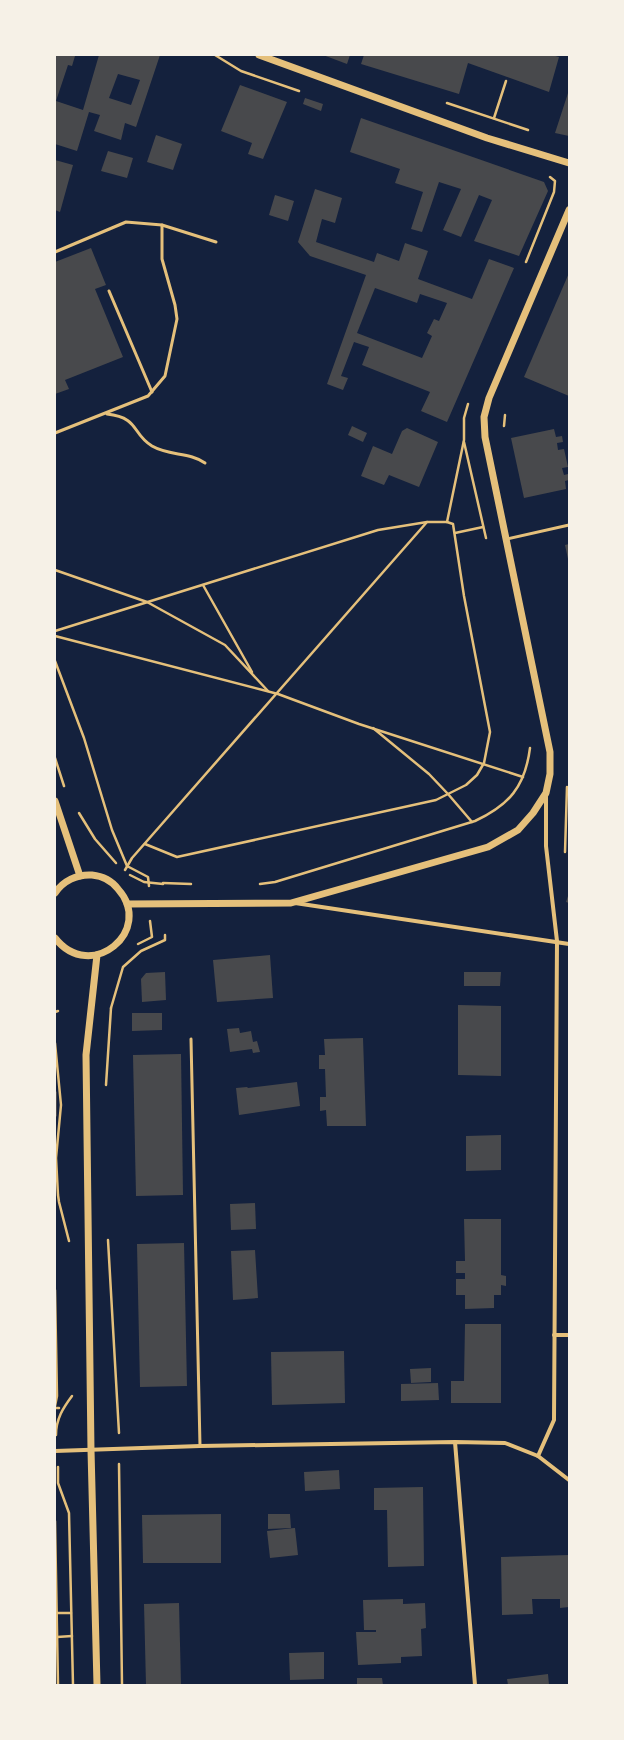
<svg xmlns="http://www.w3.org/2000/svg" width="624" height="1740" font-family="Manrope,sans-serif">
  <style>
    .building { fill: #48494c; fill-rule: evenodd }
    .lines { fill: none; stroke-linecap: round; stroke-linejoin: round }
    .path { stroke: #e5c07b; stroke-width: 2.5 }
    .service { stroke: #e5c07b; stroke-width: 3 }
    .minor { stroke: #e5c07b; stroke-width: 4 }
    .tertiary { stroke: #e5c07b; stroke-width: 7 }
  </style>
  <rect width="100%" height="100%" fill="#14213d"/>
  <g class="building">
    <path d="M 55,55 L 75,56 L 72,66 L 68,65 L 56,101 L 83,110 L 99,55 L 160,55 L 136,127 L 125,123 L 121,140 L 94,131 L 100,115 L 89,112 L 77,151 L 55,144 ZM 118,74 L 140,80 L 131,105 L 109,98 Z"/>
    <path d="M 323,55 L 350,55 L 347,64 Z"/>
    <path d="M 364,55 L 552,55 L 559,57 L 549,92 L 468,63 L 459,94 L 361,64 Z"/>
    <path d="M 240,85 L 287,102 L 263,159 L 248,154 L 252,143 L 221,131 Z"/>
    <path d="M 569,90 L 569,136 L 555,133 Z"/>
    <path d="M 305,98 L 323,104 L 321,111 L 303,104 Z"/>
    <path d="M 361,118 L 544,182 L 548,191 L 519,256 L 474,241 L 492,200 L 479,195 L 461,237 L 443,230 L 461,189 L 439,182 L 422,232 L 411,229 L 423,192 L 395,183 L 400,169 L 350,152 Z"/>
    <path d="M 156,135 L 182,144 L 173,170 L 147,162 Z"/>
    <path d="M 108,151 L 133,158 L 127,178 L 101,171 Z"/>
    <path d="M 55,160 L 73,165 L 60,212 L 55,210 Z"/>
    <path d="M 315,189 L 342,198 L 335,223 L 322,219 L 316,242 L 374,262 L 377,253 L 399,261 L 405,243 L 428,251 L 418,279 L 472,299 L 489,259 L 514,268 L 447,422 L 421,411 L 430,392 L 362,365 L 369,347 L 354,342 L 341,376 L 348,378 L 343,390 L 327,384 L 366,275 L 310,256 L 298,242 ZM 375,288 L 417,303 L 420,294 L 447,303 L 439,321 L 434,319 L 427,333 L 432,336 L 422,358 L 357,333 Z"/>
    <path d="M 275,195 L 294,201 L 288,221 L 269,215 Z"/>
    <path d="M 91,248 L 106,285 L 95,289 L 123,357 L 65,380 L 69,389 L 55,394 L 55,262 Z"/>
    <path d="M 569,273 L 569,396 L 524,377 Z"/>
    <path d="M 352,426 L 367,433 L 363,442 L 348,435 Z"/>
    <path d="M 407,428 L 438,442 L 419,487 L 389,475 L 384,485 L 361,476 L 373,446 L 392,454 L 402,431 Z"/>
    <path d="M 554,429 L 556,437 L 562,436 L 563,442 L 557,443 L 558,450 L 564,449 L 568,467 L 562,468 L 564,475 L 568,474 L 569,480 L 565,481 L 566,489 L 524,498 L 511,438 Z"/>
    <path d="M 569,544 L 569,559 L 568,559 L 565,545 Z"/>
    <path d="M 569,893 L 569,903 L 566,902 Z"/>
    <path d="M 270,955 L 273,998 L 217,1002 L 213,960 Z"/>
    <path d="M 165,972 L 166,1000 L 142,1002 L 141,979 L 146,973 Z"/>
    <path d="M 464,972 L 501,972 L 500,986 L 464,986 Z"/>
    <path d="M 458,1005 L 501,1006 L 501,1076 L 458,1075 Z"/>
    <path d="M 132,1013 L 162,1013 L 162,1030 L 132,1031 Z"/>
    <path d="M 239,1028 L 240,1033 L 251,1031 L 253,1042 L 257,1041 L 260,1052 L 253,1053 L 252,1049 L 230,1052 L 227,1029 Z"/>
    <path d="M 363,1038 L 366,1126 L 327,1126 L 326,1110 L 320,1111 L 320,1097 L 326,1097 L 325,1069 L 319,1069 L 319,1055 L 325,1055 L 324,1039 Z"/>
    <path d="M 181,1054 L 183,1195 L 136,1196 L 133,1055 Z"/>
    <path d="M 297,1082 L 300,1106 L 239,1115 L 236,1088 L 247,1087 L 248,1088 Z"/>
    <path d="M 501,1135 L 501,1170 L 466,1171 L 466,1136 Z"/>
    <path d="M 255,1203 L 256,1229 L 231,1230 L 230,1204 Z"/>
    <path d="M 464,1219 L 501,1219 L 501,1275 L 506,1276 L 506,1286 L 501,1285 L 501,1295 L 494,1295 L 494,1308 L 465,1309 L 465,1295 L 456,1295 L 456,1279 L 465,1279 L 465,1273 L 456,1273 L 456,1261 L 465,1261 Z"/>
    <path d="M 184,1243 L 187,1386 L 140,1387 L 137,1244 Z"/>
    <path d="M 255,1250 L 258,1298 L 233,1300 L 231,1251 Z"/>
    <path d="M 465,1324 L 501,1324 L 501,1403 L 451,1403 L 451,1381 L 464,1381 Z"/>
    <path d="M 344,1351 L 345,1403 L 272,1405 L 271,1352 Z"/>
    <path d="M 431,1368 L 431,1382 L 411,1383 L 410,1369 Z"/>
    <path d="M 438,1383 L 439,1400 L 401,1401 L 401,1384 Z"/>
    <path d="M 339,1470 L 340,1489 L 305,1491 L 304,1472 Z"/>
    <path d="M 423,1487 L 424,1566 L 388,1567 L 387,1510 L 374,1510 L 374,1488 Z"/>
    <path d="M 221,1514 L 221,1563 L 143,1563 L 142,1515 Z"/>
    <path d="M 268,1514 L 290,1514 L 291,1528 L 268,1529 Z"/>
    <path d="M 294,1528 L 295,1528 L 298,1555 L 270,1558 L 267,1531 Z"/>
    <path d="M 569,1555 L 569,1607 L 560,1608 L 560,1599 L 532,1599 L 533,1614 L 502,1615 L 501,1557 Z"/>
    <path d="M 403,1599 L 403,1604 L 425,1603 L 426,1628 L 421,1629 L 422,1656 L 401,1657 L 401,1663 L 358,1665 L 356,1632 L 376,1632 L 376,1630 L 364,1630 L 363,1600 Z"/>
    <path d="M 179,1603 L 181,1685 L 146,1685 L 144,1604 Z"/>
    <path d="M 324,1652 L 324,1679 L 290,1680 L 289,1653 Z"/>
    <path d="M 548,1674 L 549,1685 L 508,1685 L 507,1679 Z"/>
    <path d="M 357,1678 L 382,1678 L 383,1685 L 357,1685 Z"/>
  </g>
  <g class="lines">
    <g class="path">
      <path d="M 215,55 L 241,71 L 299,91"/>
      <path d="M 447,103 L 528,130"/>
      <path d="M 494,118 L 506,81"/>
      <path d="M 526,262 L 554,192 L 555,181 L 550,177"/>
      <path d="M 504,426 L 505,415"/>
      <path d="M 464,442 L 486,538"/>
      <path d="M 455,533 L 483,527"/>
      <path d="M 55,570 L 147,602 L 225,645 L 268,691"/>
      <path d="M 203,585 L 252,672"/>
      <path d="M 55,631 L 378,530 L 427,522"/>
      <path d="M 55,636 L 278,694 L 359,724 L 523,777"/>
      <path d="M 55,661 L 84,738 L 112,830 L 127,866 L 148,877 L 149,886"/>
      <path d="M 373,728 L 429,774 L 448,794 L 472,822"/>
      <path d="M 55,758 L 64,786"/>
      <path d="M 79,813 L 95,839 L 116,863"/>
      <path d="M 145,844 L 177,857 L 436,800 L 466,785 L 477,775 L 484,763 L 490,732 L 464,596 L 453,524 L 447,522"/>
      <path d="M 565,852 L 567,787"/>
      <path d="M 125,870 L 132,858 L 427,522 L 447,522 L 464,440 L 464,418 L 468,404"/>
      <path d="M 130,875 L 144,882 L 163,884"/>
      <path d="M 163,883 L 191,884"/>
      <path d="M 260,884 L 275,882 L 475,821 C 509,805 525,787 530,748"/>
      <path d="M 138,944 L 152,937 L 150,921"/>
      <path d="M 111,1008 L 123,967 L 141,951 L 165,940 L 165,935"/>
      <path d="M 55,1012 L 58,1011"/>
      <path d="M 55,1043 L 61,1105 L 56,1158 L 58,1195 L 59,1202 L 69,1241"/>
      <path d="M 106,1085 L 111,1008"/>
      <path d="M 55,1092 L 55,1116"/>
      <path d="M 108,1240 L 119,1433"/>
      <path d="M 55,1290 L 57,1396 L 55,1406"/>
      <path d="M 55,1408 L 59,1408"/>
      <path d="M 56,1435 C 56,1419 63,1408 72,1396"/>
      <path d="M 119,1464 L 122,1685"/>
      <path d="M 58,1467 L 58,1483 L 69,1513 L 73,1685"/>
      <path d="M 55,1521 L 58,1685"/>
      <path d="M 57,1613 L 71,1613"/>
      <path d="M 57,1637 L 72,1636"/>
    </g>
    <g class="service">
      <path d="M 55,252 L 126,222 L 162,225 L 216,242"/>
      <path d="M 109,291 L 152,392"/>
      <path d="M 107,414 C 140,418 131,433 152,446 C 169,456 190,452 205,463"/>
      <path d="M 55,433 L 148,396 L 165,376 L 177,319 L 175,305 L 162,259 L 162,225"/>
      <path d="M 507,539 L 569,525"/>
      <path d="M 191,1039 L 200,1446"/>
    </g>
    <g class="minor">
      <path d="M 295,903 L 569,944"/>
      <path d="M 554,1335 L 569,1335"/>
      <path d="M 455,1442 L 475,1685"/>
      <path d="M 55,1451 L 200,1446 L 455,1442 L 505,1443 L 538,1456 L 569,1480"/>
      <path d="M 538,1456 L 554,1420 L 557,941 L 546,846 L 546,796"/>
    </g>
    <g class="tertiary">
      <path d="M 259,55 L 487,138 L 569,163"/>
      <path d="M 55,801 L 80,876"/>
      <path d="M 55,893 C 63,881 77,874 92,875 C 102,876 112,881 118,889 C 155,930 91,984 55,938"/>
      <path d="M 127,904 L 291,903 L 488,847 L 518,830 L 533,813 L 546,793 L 550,774 L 550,752 L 485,437 L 484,417 L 489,398 L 569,210"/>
      <path d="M 97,955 L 86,1055 L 91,1450 L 97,1685"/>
    </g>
  </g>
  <rect width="624" height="1740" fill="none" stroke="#f6f1e7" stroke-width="112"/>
</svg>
